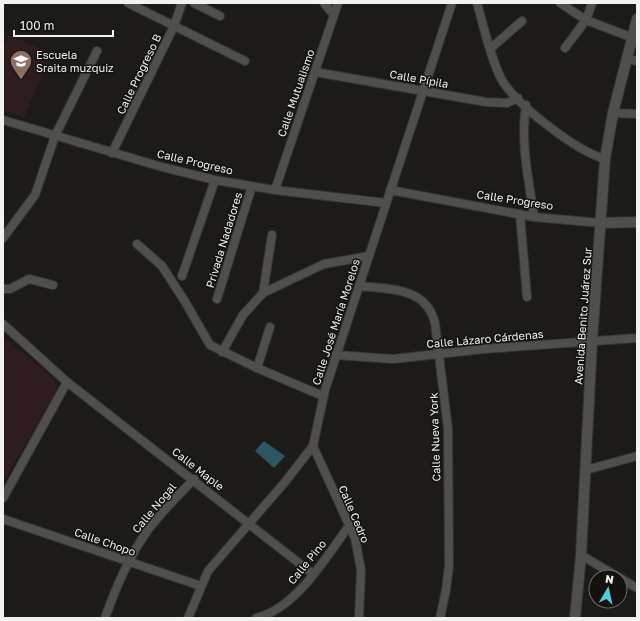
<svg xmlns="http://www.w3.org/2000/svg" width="640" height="621" font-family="'Golos Text',sans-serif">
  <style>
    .education { fill: #2f1c1e }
    .water { fill: #2c5761 }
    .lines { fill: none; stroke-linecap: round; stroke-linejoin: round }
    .minor-casing { stroke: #353533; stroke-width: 10 }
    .tertiary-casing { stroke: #353533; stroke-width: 12 }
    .minor { stroke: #504f4b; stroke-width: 8 }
    .tertiary { stroke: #504f4b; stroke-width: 10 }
    .labels { text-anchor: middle; stroke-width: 3; stroke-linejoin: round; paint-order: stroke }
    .poi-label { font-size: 11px; fill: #f2f2ef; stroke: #13120f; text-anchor: start }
    .street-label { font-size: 11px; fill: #f2f2ef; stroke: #13120f }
  </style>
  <rect width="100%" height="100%" fill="#1c1b18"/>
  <g class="education">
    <path d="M 9,35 L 51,53 L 24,117 L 3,110 L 3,48 Z"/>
    <path d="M 3,337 L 53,378 L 57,386 L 56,393 L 3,482 Z"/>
  </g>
  <path class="water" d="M 264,441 L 285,456 L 274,468 L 255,451 Z"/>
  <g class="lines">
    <g class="minor-casing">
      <g id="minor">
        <path d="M 128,3 L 245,61"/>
        <path d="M 194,3 L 220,16"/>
        <path d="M 324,3 L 334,15"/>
        <path d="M 477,3 C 483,24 492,64 503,82 C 520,107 576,151 605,159"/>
        <path d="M 560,3 L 586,20 L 633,38"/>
        <path d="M 491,48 L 522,21"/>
        <path d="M 565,48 L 586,20 L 592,3"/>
        <path d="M 627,59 L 637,61"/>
        <path d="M 315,72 L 486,102 L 507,103 L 518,98"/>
        <path d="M 526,105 C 520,142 529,181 534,217"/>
        <path d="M 613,113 L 637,114"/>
        <path d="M 3,120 L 162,167 L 215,180 L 275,190 L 386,203"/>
        <path d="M 112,153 L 174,26 L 182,3"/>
        <path d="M 275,190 L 338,3"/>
        <path d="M 390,190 L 534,217 L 601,223"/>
        <path d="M 520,214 L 527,297"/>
        <path d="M 3,238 L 35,195 L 55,136 L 97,51"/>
        <path d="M 137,244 L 162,266 L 184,300 L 210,345 L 257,368 L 323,396"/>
        <path d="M 182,276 L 215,180"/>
        <path d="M 359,286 C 390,289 426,287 435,323 L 448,429 L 449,566 L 446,590 L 440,618"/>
        <path d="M 3,289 L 10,289 L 29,279 L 53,285"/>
        <path d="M 263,293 L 272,235"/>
        <path d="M 217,299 L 252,186"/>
        <path d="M 3,324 L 67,382 L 313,574"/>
        <path d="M 222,352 L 243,315 L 263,293 L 324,264 L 369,256"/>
        <path d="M 336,355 L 393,359 L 484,349 L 637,338"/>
        <path d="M 257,368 L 270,327"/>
        <path d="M 313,446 L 355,538 L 361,570 L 359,618"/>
        <path d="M 586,470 L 637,456"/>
        <path d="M 3,498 L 67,382"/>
        <path d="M 3,519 L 201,586"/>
        <path d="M 581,555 L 618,577"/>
        <path d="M 620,578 L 637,588"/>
        <path d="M 105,618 C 116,587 129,556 148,530 C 162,511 178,496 194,479"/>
        <path d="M 188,618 L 208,571 L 285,482 L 313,446 L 325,390 L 452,3"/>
        <path d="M 256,618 C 297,608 325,558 349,526"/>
      </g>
    </g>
    <g class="tertiary-casing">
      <g id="tertiary">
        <path d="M 601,223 L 637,222"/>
        <path d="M 575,618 L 581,555 L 592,341 L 605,159 L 613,113 L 637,19"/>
      </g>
    </g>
    <use href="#minor" class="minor"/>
    <use href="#tertiary" class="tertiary"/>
  </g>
  <defs>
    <g id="school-pin" transform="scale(1.15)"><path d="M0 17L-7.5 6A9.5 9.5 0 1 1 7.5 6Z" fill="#8d6e63" stroke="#13120f"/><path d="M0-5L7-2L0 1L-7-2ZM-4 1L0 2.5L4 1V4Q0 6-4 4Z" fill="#fff"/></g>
  </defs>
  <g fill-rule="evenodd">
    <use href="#school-pin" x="21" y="61"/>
  </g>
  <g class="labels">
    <g class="poi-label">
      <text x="36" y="59">Escuela<tspan x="36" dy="13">Sraita muzquiz</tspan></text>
    </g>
    <g class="street-label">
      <text transform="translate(139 74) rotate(-64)" y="4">Calle Progreso B</text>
      <text transform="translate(419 79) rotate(10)" y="4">Calle Pípila</text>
      <text transform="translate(296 93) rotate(-71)" y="4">Calle Mutualismo</text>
      <text transform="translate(195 162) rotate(13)" y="4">Calle Progreso</text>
      <text transform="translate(515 200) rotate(9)" y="4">Calle Progreso</text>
      <text transform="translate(224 240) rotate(-73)" y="4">Privada Nadadores</text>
      <text transform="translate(583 316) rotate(-86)" y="4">Avenida Benito Juárez Sur</text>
      <text transform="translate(336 322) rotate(-72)" y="4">Calle José María Morelos</text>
      <text transform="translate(485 339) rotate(-5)" y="4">Calle Lázaro Cárdenas</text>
      <text transform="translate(435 437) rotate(-92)" y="4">Calle Nueva York</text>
      <text transform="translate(198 469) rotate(38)" y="4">Calle Maple</text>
      <text transform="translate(154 508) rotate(-50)" y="4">Calle Nogal</text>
      <text transform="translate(354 514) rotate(67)" y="4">Calle Cedro</text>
      <text transform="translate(105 542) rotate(19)" y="4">Calle Chopo</text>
      <text transform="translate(307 562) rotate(-51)" y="4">Calle Pino</text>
    </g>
  </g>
  <rect width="640" height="621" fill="none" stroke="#f2f2ef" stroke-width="8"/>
  <g transform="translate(608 589) rotate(9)"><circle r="19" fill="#13120f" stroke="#6c6c69"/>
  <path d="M0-3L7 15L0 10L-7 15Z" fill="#52cbd8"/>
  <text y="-6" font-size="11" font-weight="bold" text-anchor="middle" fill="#f2f2ef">N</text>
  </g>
  <path d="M14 30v6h99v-6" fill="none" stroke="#f2f2ef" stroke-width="2"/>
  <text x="20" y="30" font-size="12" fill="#f2f2ef" stroke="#13120f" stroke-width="3" paint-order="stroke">100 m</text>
</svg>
